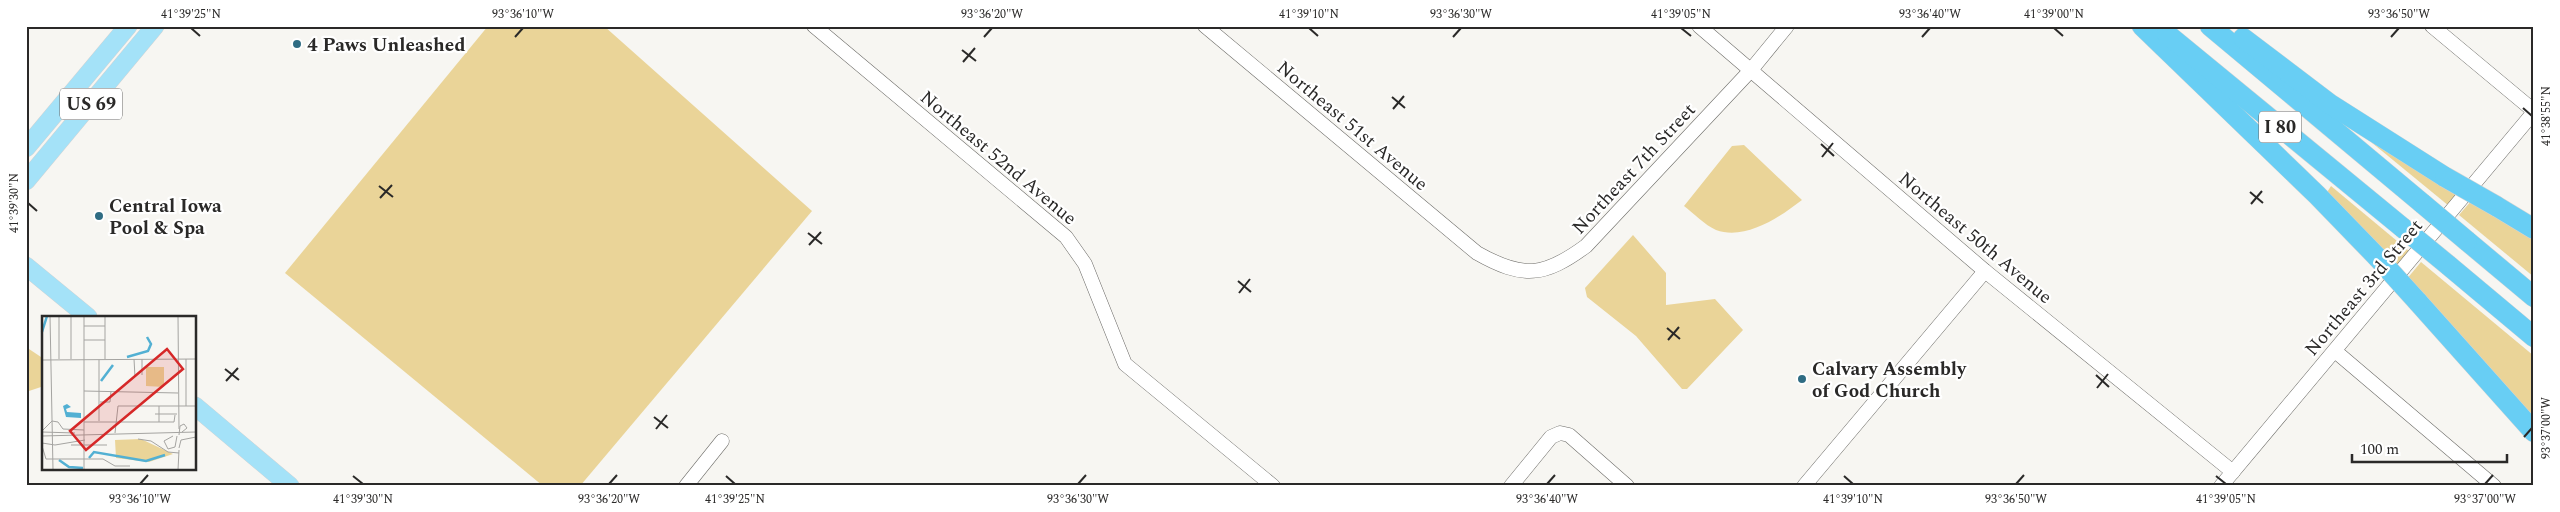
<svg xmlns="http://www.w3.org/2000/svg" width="2560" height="512" font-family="Spectral,serif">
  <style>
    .green { fill: #ead498 }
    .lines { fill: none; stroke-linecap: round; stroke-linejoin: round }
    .minor-casing { stroke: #6d6c68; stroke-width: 15 }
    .major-casing { stroke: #d4d4d4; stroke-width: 19 }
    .highway-casing { stroke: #d4d4d4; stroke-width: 21 }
    .minor { stroke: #fff; stroke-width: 14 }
    .major { stroke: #a4e2f8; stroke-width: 18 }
    .highway { stroke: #68cef4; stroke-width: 20 }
    .highway-bridge-casing { stroke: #d4d4d4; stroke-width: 21; stroke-linecap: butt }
    .highway-bridge { stroke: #68cef4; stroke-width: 20 }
    .ticks { fill: none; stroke: #2a2928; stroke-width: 2 }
    .poi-dot { fill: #2f6c83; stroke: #fff; stroke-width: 2 }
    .labels { text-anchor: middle; stroke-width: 4.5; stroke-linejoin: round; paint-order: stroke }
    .shield { fill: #fff; stroke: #6a6968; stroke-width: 1 }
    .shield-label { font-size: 18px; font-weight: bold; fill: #2a2928 }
    .poi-label { font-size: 19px; font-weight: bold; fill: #2a2928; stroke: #fff; text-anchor: start }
    .street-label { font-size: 19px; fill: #2a2928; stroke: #fff }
    .inset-river { fill: none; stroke: #52b0d3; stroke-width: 2.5 }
    .inset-road { fill: none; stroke: #a5a4a1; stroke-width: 1 }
    .view { fill: #d62828; fill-opacity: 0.15; stroke: #d62828; stroke-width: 2.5 }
    .inset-edge { fill: none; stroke: #2a2928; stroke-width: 2.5 }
    .neatline { fill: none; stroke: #2a2928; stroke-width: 2 }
    .ticks-label { font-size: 12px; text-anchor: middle; fill: #2a2928 }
  </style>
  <rect width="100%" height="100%" fill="#f7f6f2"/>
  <g class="green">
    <path d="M 488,26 L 604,26 L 812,211 L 580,486 L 543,486 L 285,273 Z"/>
    <path d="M 2371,142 L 2460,193 L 2449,206 Z"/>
    <path d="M 1744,145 L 1802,200 C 1780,217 1745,241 1716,230 C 1705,225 1693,213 1684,206 L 1732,146 Z"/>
    <path d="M 2331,186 L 2409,251 L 2395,268 L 2326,194 Z"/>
    <path d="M 2472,200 L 2534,237 L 2534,277 L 2459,215 Z"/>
    <path d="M 1633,235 L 1666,273 L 1666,305 L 1715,299 L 1743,330 L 1687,389 L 1682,389 L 1636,336 L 1587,297 L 1585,288 Z"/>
    <path d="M 2421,262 L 2534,356 L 2534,423 L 2406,280 Z"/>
    <path d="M 26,347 L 44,359 L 44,386 L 26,392 Z"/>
  </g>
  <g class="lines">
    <g class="minor-casing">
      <g id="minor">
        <path d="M 814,26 L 1066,237 L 1085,264 L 1125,364 L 1273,486"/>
        <path d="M 1205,26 L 1477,253 C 1523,279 1544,277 1586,246 L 1751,70 L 1787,26"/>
        <path d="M 1699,26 L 1985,271 L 2233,472"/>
        <path d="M 2432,26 L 2534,111"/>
        <path d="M 2335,351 L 2494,486"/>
        <path d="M 686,486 L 722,441"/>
        <path d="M 1511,486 L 1551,437 L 1560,433 L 1569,435 L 1627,486"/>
        <path d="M 1804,486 L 1985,271"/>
        <path d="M 2221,486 L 2534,112"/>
      </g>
    </g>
    <g class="major-casing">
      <g id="major">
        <path d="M 26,148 L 128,26"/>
        <path d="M 26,181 L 155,26"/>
        <path d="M 26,266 L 88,317"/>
        <path d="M 195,406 L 290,486"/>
      </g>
    </g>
    <g class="highway-casing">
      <g id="highway">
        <path d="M 2142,26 L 2317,195 L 2378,258"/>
        <path d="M 2210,26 L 2423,204"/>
        <path d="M 2167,34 L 2403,228"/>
        <path d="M 2243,38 L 2330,104 L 2445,177"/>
        <path d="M 2496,206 L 2534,229"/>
        <path d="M 2467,241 L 2534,297"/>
        <path d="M 2448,265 L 2534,337"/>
        <path d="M 2417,301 L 2534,432"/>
      </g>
    </g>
    <use href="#minor" class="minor"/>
    <use href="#major" class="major"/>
    <use href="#highway" class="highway"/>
    <g class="highway-bridge-casing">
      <g id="highway-bridge">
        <path d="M 2445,177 L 2496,206"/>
        <path d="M 2423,204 L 2467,241"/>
        <path d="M 2403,228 L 2448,265"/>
        <path d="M 2378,258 L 2417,301"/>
      </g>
    </g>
    <use href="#highway-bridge" class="highway-bridge"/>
  </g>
  <path class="ticks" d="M 191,28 L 200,36M 1309,28 L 1318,36M 1681,28 L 1691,36M 2054,28 L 2063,36M 515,37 L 523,28M 984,37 L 992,28M 1453,37 L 1461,28M 1922,37 L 1930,28M 2391,37 L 2399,28M 962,50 L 976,61M 963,62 L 975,48M 1392,97 L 1405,108M 2523,108 L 2532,116M 1393,109 L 1404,96M 1821,144 L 1834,156M 1822,157 L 1833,143M 379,186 L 393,197M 2250,192 L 2263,203M 380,198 L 392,185M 28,203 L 37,211M 2251,204 L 2262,191M 808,233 L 822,244M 809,245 L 821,232M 1238,281 L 1251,292M 1239,293 L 1250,279M 1667,328 L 1680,339M 1668,340 L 1679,327M 225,369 L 239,380M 2096,375 L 2109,387M 226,381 L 238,368M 2097,388 L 2108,374M 654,417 L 668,428M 656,429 L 667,415M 2524,437 L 2532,428M 353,476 L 363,484M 726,476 L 735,484M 1844,476 L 1853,484M 2216,476 L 2226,484M 140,484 L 148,475M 609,484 L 617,475M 1078,484 L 1086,475M 1547,484 L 1555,475M 2016,484 L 2024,475M 2485,484 L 2493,475"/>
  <g class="poi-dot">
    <circle cx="297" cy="44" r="5"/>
    <circle cx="99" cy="216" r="5"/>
    <circle cx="1802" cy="379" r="5"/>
  </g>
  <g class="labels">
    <g class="shield">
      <rect x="60" y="88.5" width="62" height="31" rx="4"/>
      <rect x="2259" y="111.5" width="42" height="31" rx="4"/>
    </g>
    <g class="shield-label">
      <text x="91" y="110">US 69</text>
      <text x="2280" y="133">I 80</text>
    </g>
    <g class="poi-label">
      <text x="307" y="51">4 Paws Unleashed</text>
      <text x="109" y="212">Central Iowa<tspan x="109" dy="22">Pool &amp; Spa</tspan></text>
      <text x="1812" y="375">Calvary Assembly<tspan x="1812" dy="22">of God Church</tspan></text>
    </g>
    <g class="street-label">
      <text transform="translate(1353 125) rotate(40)" y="7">Northeast 51st Avenue</text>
      <text transform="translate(999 157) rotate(40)" y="7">Northeast 52nd Avenue</text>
      <text transform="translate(1633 168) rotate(-47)" y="7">Northeast 7th Street</text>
      <text transform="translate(1976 237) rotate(40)" y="7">Northeast 50th Avenue</text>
      <text transform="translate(2363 287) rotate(-50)" y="7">Northeast 3rd Street</text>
    </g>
  </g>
  <g transform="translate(42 316)">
    <rect width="154" height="154" fill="#f7f6f2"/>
    <path d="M 104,51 L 122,51 L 122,71 L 104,70 ZM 99,123 L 131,138 L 107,146 L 74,142 L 73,124 Z" fill="#ead498"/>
    <path d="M 25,88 L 29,91 L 24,93 L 25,96 L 39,97 L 39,102 L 24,101 L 21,90 Z" fill="#52b0d3"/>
    <path class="inset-river" d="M 0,16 L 5,0M 85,41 L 106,35 L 109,28 L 105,21M 59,65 L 71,49M 47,142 L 52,136 L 104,145 L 123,139M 17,144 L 27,151 L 41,152"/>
    <path class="inset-road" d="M 8,0 L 11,154M 17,0 L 17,43M 42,0 L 42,154M 63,0 L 63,43M 136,0 L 137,113M 42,10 L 63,10M 42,24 L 63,24M 29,43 L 29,0M 92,43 L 93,61M 100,43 L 100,59M 0,44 L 154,43M 57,44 L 57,105M 42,75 L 136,77M 58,86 L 68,86 L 69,75M 144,90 L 144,43M 113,98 L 135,98M 42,106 L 132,106 L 133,99M 117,106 L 117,90M 1,114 L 10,105 L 16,106 L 21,113 L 42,114M 0,116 L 33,117M 73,117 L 76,90 L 154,90M 137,119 L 138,110 L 142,108 L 145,112 L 140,116M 0,120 L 154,116M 131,120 L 122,125 L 126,133 L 133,131 L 135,120M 96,123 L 109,125 L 126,136 L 137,137M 0,127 L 13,129 L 43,124M 29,129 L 65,129M 0,130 L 4,143 L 61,143 L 73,150 L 88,150M 137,132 L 139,124 L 154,121M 136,154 L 137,134"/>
    <path class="view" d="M 125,33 L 141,53 L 44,134 L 28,115 Z"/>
    <rect width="154" height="154" class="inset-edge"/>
  </g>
  <rect width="2560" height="512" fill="none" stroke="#ffffff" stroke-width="55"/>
  <path d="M2352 454v8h155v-8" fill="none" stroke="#2a2928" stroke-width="2.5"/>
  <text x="2360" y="454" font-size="15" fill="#2a2928" stroke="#ffffff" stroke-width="4" paint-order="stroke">100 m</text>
  <rect x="28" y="28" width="2504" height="456" class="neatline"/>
  <g class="ticks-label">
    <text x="191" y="18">41°39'25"N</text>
    <text x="523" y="18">93°36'10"W</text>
    <text x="992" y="18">93°36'20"W</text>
    <text x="1309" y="18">41°39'10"N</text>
    <text x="1461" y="18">93°36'30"W</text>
    <text x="1681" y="18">41°39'05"N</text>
    <text x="1930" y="18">93°36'40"W</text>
    <text x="2054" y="18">41°39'00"N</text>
    <text x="2399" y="18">93°36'50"W</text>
    <text transform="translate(2546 116) rotate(-90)" y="4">41°38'55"N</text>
    <text transform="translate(14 203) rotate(-90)" y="4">41°39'30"N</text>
    <text transform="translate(2546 428) rotate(-90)" y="4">93°37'00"W</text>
    <text x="140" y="503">93°36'10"W</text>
    <text x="363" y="503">41°39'30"N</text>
    <text x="609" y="503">93°36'20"W</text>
    <text x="735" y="503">41°39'25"N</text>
    <text x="1078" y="503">93°36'30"W</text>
    <text x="1547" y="503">93°36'40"W</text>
    <text x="1853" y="503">41°39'10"N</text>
    <text x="2016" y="503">93°36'50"W</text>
    <text x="2226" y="503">41°39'05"N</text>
    <text x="2485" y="503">93°37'00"W</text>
  </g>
</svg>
